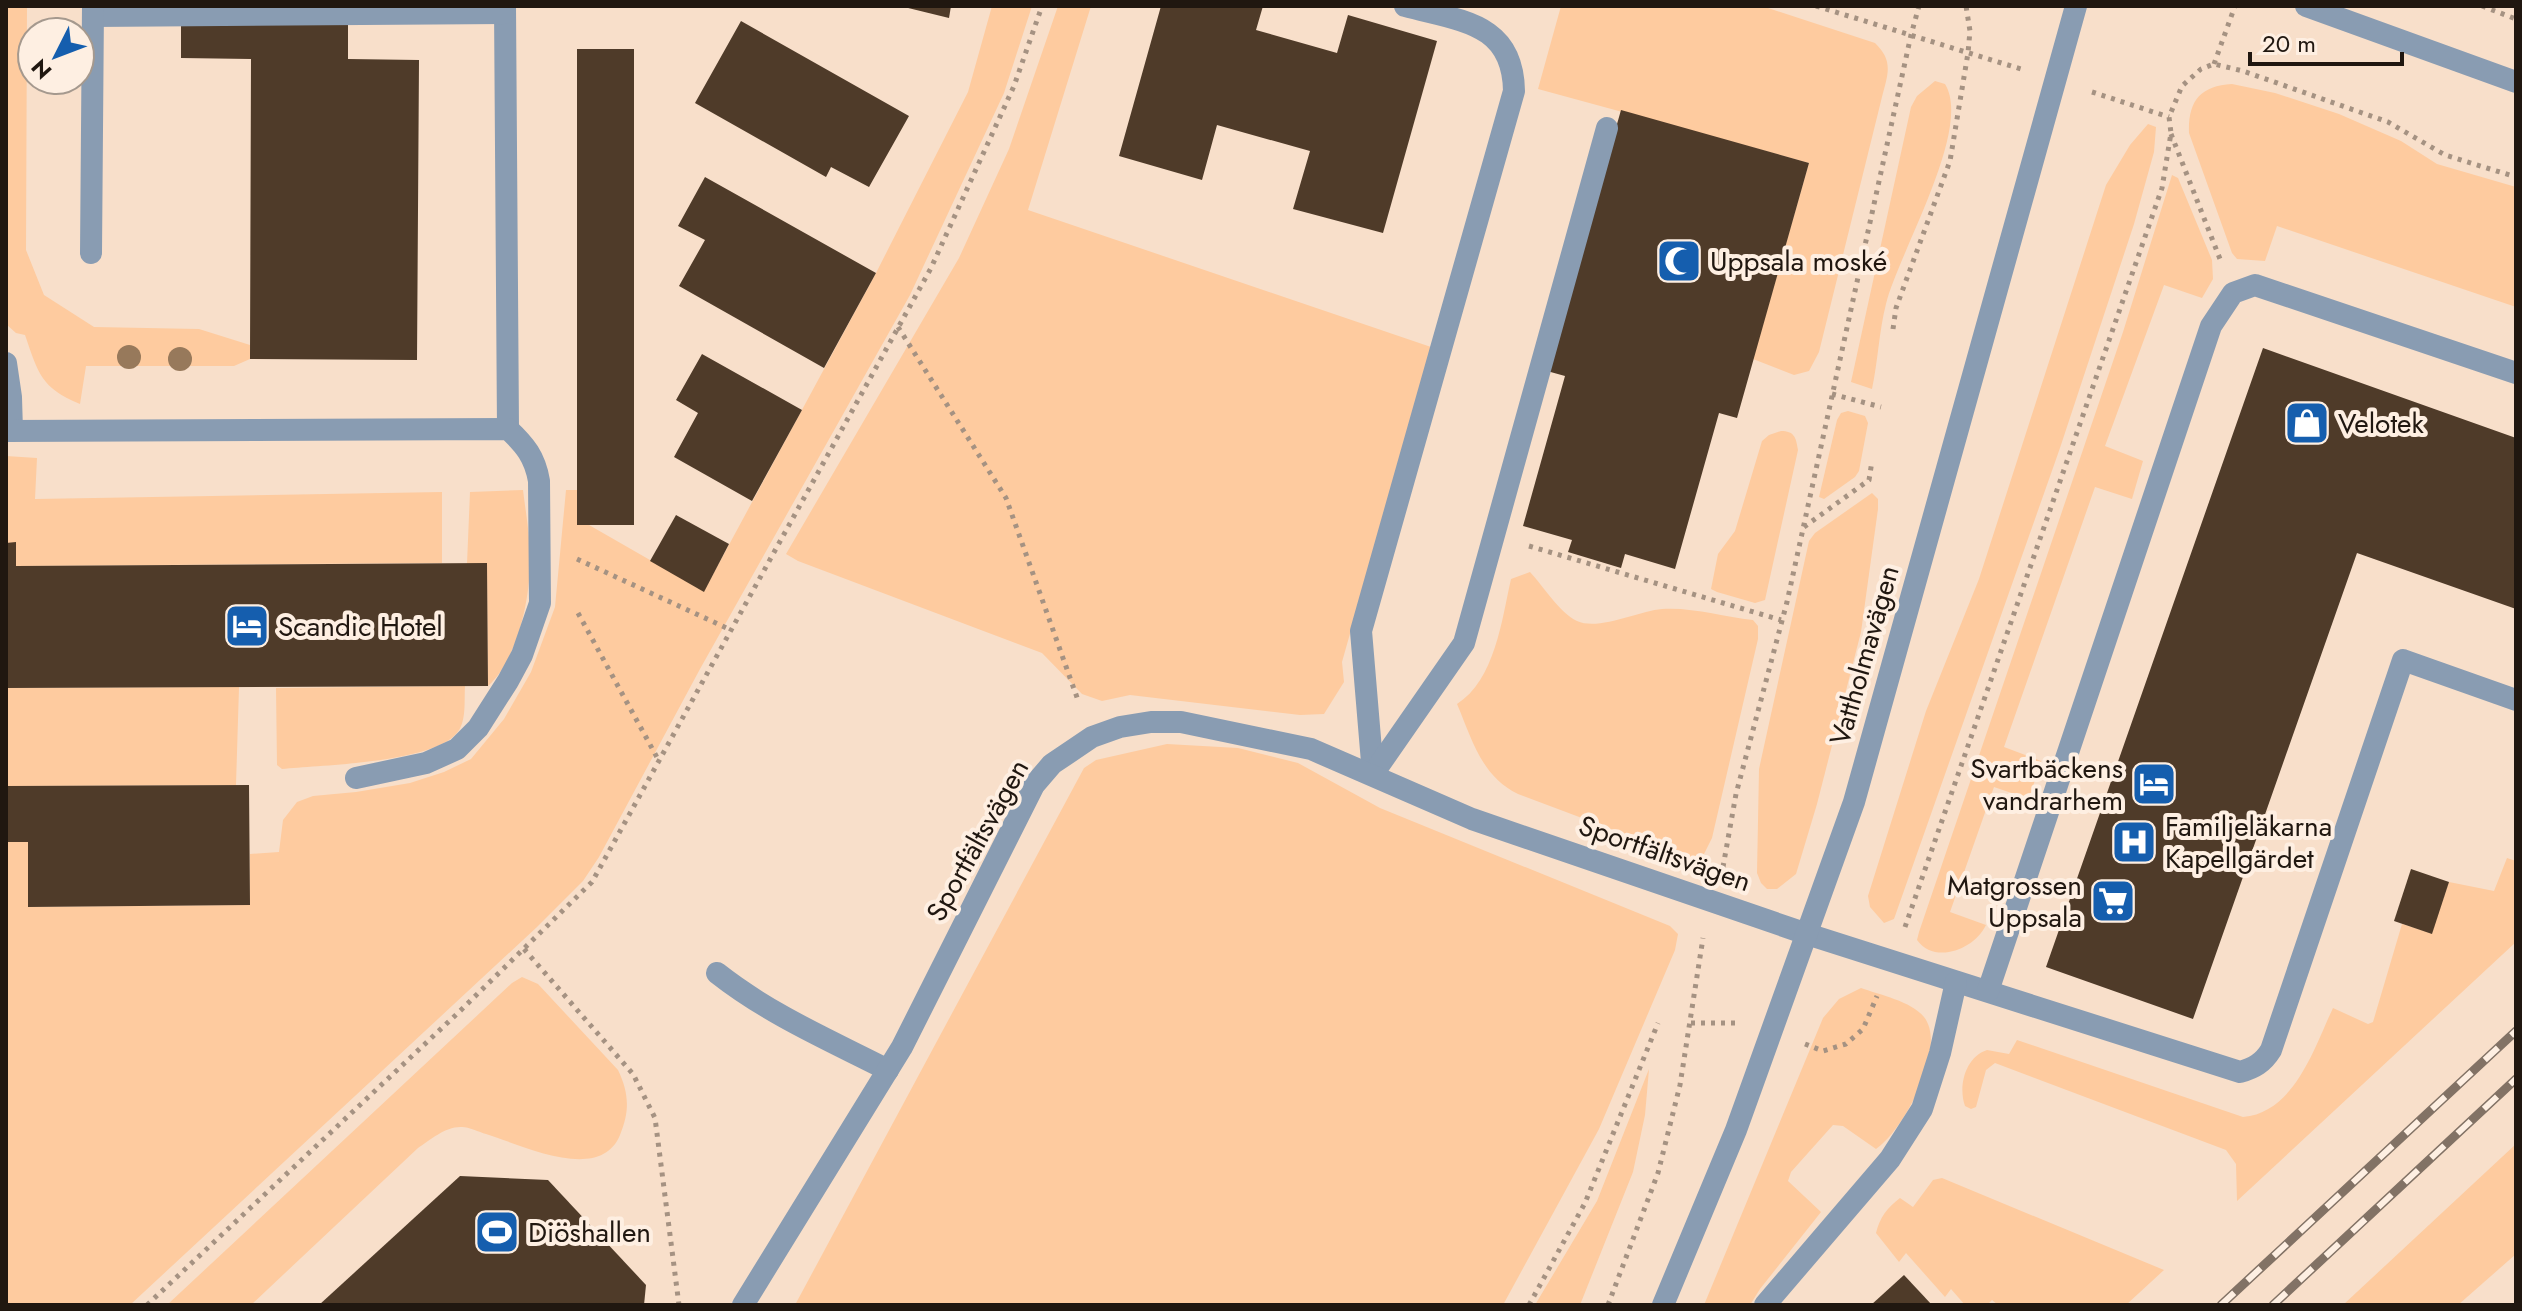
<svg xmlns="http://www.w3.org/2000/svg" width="2522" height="1311" font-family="Jost,sans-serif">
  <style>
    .green { fill: #fecb9f }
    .building { fill: #4f3b29 }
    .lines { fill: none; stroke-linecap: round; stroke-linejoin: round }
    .path { stroke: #a59282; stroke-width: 5; stroke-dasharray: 4 6; stroke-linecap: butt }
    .service { stroke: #899cb2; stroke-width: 22 }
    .minor { stroke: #899cb2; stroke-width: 22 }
    .tertiary { stroke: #899cb2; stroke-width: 22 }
    .rail-casing { stroke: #827265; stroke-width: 9 }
    .rail { stroke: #feefe2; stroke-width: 6; stroke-dasharray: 18; stroke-linecap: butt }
    .tree { fill: #97795b }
    .labels { text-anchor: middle; stroke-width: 8; stroke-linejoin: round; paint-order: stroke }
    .poi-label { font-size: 28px; fill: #201710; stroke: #feefe2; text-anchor: start }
    .street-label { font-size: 28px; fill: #201710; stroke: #feefe2 }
  </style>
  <rect width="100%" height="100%" fill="#f8dfca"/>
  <g class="green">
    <path d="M 6,6 L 27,6 L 26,250 L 44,295 L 94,327 L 199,329 L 250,345 L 250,359 L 234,366 L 86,366 L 80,404 C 41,388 38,373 25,335 L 16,333 L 6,324 Z"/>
    <path d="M 992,6 L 1032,6 L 1004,93 L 910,295 L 700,669 L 599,857 L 583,881 L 537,927 L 130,1305 L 6,1305 L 6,842 L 28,842 L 28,907 L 250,905 L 250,854 L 279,852 L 283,820 L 297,802 L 313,796 L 356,792 L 410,783 L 444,772 L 471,759 L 504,719 L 531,672 L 555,607 L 566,490 L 578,490 L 589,525 L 704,591 L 876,273 L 968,92 Z"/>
    <path d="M 1058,6 L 1091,6 L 1028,210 L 1431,347 L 1342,662 L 1344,682 L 1324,714 L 1300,715 L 1130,695 L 1102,701 L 1082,694 L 1042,653 L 798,561 L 786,554 L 959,258 L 1009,149 Z"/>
    <path d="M 1561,6 L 1762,6 L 1875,43 C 1895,62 1887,76 1881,101 L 1819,352 L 1809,371 L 1794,375 L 1753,359 L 1809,163 L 1538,89 Z"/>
    <path d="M 1935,81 L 1945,84 C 1973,129 1898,254 1886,304 C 1879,331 1878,361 1872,389 L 1851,382 L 1911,107 L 1917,96 Z"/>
    <path d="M 2232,84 L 2275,93 L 2339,114 L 2401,141 L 2437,164 L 2516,187 L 2516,307 L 2277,226 L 2265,261 L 2237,259 L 2232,253 L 2189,133 C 2188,101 2200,86 2232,84 Z"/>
    <path d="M 2148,124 L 2156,127 L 2154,152 L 2134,224 L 2060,448 L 1894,919 L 1884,923 L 1870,907 L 1868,896 L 1926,711 L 1979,579 L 2106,185 L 2130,145 Z"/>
    <path d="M 2172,175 L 2178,178 L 2212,260 L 2213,279 L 2202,298 L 2164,285 L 2105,446 L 2143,461 L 2132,499 L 2095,487 L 2004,747 L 2041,761 L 2029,799 L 1994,787 L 1950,912 L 1986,925 C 1975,949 1935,965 1917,940 L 1919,932 L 2123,332 Z"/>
    <path d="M 1848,411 L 1865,416 L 1868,423 L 1859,471 L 1855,477 L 1824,499 L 1819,497 L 1837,420 L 1841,413 Z"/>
    <path d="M 1781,431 C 1794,431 1796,437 1798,450 L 1765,600 L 1755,603 L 1717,592 L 1711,589 L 1718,554 L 1735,531 L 1762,441 L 1769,435 Z"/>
    <path d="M 6,456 L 37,458 L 35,499 L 442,492 L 442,563 L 16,566 L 16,543 L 6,543 Z"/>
    <path d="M 523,490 C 526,515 531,541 530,565 C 529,603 517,660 488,686 L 487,564 L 467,564 L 470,492 Z"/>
    <path d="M 1872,493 L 1878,499 L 1878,509 L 1861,632 L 1817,804 L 1796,874 L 1777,889 L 1767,889 L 1761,883 L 1757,873 L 1759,769 L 1809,541 L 1815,533 Z"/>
    <path d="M 1530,572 C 1544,587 1559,612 1577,621 C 1599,631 1638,611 1662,609 C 1693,607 1723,617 1753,620 L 1758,626 L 1758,639 L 1712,838 L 1703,856 L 1691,859 L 1518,794 C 1481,776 1472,739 1457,704 C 1495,680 1502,619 1511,579 Z"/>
    <path d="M 465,686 C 464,701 467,723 456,734 C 430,763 321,765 282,769 L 277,765 L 276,688 Z"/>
    <path d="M 239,687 L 236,785 L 6,786 L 6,688 Z"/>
    <path d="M 1167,744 L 1238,748 L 1298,763 L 1380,808 L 1670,926 L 1678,934 L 1675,950 L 1599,1129 L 1503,1305 L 795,1305 L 1084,768 L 1096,760 Z"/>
    <path d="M 2507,858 L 2516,861 L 2516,942 L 2237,1201 L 2236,1164 L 2226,1150 L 1995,1063 L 1986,1070 L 1976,1107 L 1971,1109 L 1965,1106 C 1958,1087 1965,1057 1987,1050 L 2009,1054 L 2017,1040 L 2243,1117 C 2295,1112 2314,1048 2333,1008 L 2368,1024 L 2373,1022 L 2402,924 L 2431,933 L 2449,882 L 2494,891 Z"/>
    <path d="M 522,977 L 538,984 L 618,1070 C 629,1093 630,1111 620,1135 C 600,1184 522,1145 486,1134 C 479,1132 469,1127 462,1127 C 446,1126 430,1140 418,1148 L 251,1305 L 167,1305 L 512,983 Z"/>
    <path d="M 1861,988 C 1880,995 1911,1001 1924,1017 C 1948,1047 1904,1130 1876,1149 L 1843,1126 L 1833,1125 L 1791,1172 L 1788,1181 L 1821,1212 L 1760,1289 L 1750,1305 L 1704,1305 L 1823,1018 L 1839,999 Z"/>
    <path d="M 1649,1069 L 1645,1115 L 1633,1172 L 1580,1305 L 1535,1305 L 1597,1201 Z"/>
    <path d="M 2516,1144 L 2516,1254 L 2458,1305 L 2343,1305 Z"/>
    <path d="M 1942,1178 L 2164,1270 L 2126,1305 L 1998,1305 L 1992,1300 L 1987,1305 L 1965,1305 L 1951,1289 L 1945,1297 L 1906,1253 L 1899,1262 L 1876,1233 C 1880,1217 1887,1208 1900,1198 L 1913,1207 L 1933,1180 Z"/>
  </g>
  <g class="building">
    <path d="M 181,6 L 348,6 L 348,59 L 419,60 L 417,360 L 250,359 L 251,59 L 181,58 Z"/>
    <path d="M 900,6 L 951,6 L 949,18 Z"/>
    <path d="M 1161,6 L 1263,6 L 1256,30 L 1337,53 L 1348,15 L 1437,41 L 1383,233 L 1293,209 L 1310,151 L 1217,125 L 1202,180 L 1119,156 Z"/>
    <path d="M 741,21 L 909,116 L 869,187 L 831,167 L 826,177 L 695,103 Z"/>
    <rect x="577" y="49" width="57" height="476"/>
    <path d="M 1621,110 L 1809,163 L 1737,418 L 1719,413 L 1675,569 L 1625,554 L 1621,568 L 1568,552 L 1572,540 L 1523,526 L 1565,376 L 1547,371 Z"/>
    <path d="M 705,177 L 876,273 L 824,368 L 679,286 L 705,240 L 678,226 Z"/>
    <path d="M 2263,348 L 2516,438 L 2516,609 L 2357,553 L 2193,1019 L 2046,967 Z"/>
    <path d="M 702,354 L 802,410 L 752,501 L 674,457 L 698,413 L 676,400 Z"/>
    <path d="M 676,515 L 729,544 L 704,592 L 650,561 Z"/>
    <path d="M 16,542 L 16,566 L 487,563 L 488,686 L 6,688 L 6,543 Z"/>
    <path d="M 249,785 L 250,905 L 28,907 L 28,842 L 6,842 L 6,786 Z"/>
    <path d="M 2411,869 L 2449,882 L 2432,934 L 2394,921 Z"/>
    <path d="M 460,1176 L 548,1180 L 646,1285 L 644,1305 L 319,1305 Z"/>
    <path d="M 1904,1275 L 1932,1305 L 1871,1305 Z"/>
  </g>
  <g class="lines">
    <g class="path">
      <path d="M 1816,6 L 2021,69"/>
      <path d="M 2482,6 L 2516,19"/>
      <path d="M 2214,64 L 2235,6"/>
      <path d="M 2092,92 L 2169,117"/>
      <path d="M 2171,134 L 2220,259"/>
      <path d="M 898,327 L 1006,498 L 1079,703"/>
      <path d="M 1893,329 L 1896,308 L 1950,161 L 1968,53 L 1970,31 L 1966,6"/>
      <path d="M 1832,394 L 1881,407"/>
      <path d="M 1804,527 L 1869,480 L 1872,461"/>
      <path d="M 1529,546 L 1781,620"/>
      <path d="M 577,559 L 731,630"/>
      <path d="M 578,613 L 659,761"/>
      <path d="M 1723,867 L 1736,794 L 1787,602 L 1911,35 L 1919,6"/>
      <path d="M 1905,927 L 2162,188 L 2171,133 L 2169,117 L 2182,86 L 2201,69 L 2214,64 L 2243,71 L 2388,122 L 2445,155 L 2516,177"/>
      <path d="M 524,949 L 633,1074 L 655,1118 L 679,1305"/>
      <path d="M 1691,1023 L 1735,1023"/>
      <path d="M 1805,1044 L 1823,1051 L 1846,1044 L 1863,1029 L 1877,996"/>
      <path d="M 147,1305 L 460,1011 L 592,882 L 931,268 L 1014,86 L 1042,6"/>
      <path d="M 1529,1305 L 1585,1203 L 1658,1023"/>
      <path d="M 1608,1305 L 1658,1173 L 1680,1085 L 1703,938"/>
    </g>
    <g class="service">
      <path d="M 505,6 L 508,429"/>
      <path d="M 93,16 L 505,13"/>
      <path d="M 91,253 L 93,6"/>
      <path d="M 6,363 L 11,397 L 12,431"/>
      <path d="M 6,431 L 508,429 C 525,445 535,457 539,481 L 540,603 L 522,655 L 508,681 L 478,728 L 457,749 L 426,763 L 356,778"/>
      <path d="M 1373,774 L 1361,631 L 1514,91 C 1513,22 1460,21 1405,6"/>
      <path d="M 1373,774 L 1464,643 L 1607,128"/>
      <path d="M 1807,934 L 2240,1072 C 2254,1068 2263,1063 2271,1050 L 2403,660 L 2516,700"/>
      <path d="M 717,973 C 769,1014 829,1040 888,1070"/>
      <path d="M 1988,991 L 2211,326 L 2233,293 L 2255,285 L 2516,373"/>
      <path d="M 1765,1305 L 1890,1159 L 1922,1109 L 1940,1053 L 1956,982"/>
    </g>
    <path class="minor" d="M 743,1305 L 902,1047 L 1034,785 L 1052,764 L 1092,737 L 1120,727 L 1151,722 L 1181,722 L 1311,749 L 1472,819 L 1807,934"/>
    <g class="tertiary">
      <path d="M 2306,6 L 2516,82"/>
      <path d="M 1663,1305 L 1736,1130 L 1854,802 L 2076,6"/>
    </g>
    <g class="rail-casing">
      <g id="rail">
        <path d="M 2221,1305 L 2516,1031"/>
        <path d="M 2273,1305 L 2516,1079"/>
      </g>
    </g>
    <use href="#rail" class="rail"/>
  </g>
  <g class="tree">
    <circle cx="129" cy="357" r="12"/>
    <circle cx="180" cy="359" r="12"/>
  </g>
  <defs>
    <g id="mosque-square" transform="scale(2.3)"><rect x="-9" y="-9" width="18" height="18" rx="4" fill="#155eae" stroke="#feefe2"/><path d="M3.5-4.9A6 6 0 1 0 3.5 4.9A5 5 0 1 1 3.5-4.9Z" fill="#fff"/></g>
    <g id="shop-square" transform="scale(2.3)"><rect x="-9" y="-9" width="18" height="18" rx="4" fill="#155eae" stroke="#feefe2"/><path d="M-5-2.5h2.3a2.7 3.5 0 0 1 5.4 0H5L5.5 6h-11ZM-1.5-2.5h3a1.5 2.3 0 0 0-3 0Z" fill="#fff"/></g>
    <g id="hotel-square" transform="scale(2.3)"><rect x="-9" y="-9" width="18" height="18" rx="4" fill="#155eae" stroke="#feefe2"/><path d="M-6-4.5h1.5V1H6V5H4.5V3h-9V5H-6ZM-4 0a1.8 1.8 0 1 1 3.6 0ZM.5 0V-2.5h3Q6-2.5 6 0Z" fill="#fff"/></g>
    <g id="hospital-square" transform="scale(2.3)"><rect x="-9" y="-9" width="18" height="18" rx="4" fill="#155eae" stroke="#feefe2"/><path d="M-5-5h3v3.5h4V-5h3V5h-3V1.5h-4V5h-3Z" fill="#fff"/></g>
    <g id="supermarket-square" transform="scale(2.3)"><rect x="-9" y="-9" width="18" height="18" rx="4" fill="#155eae" stroke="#feefe2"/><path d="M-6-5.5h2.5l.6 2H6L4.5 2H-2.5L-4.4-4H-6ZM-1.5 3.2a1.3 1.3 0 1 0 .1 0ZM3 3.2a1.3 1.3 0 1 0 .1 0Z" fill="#fff"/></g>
    <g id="stadium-square" transform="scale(2.3)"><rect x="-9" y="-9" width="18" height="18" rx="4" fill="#155eae" stroke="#feefe2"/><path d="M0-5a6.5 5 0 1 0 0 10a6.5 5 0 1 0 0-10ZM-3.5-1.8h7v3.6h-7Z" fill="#fff"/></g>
  </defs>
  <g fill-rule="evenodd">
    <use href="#mosque-square" x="1679" y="261"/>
    <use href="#shop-square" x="2307" y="423"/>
    <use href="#hotel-square" x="247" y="626"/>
    <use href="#hotel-square" x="2154" y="784"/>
    <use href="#hospital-square" x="2134" y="842"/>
    <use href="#supermarket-square" x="2113" y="901"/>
    <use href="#stadium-square" x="497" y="1232"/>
  </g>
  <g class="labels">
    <g class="poi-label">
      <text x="1710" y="271">Uppsala moské</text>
      <text x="2338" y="433">Velotek</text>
      <text x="278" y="636">Scandic Hotel</text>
      <text x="2123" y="778" text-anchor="end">Svartbäckens<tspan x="2123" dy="32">vandrarhem</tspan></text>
      <text x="2165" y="836">Familjeläkarna<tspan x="2165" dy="32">Kapellgärdet</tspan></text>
      <text x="2082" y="895" text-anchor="end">Matgrossen<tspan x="2082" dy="32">Uppsala</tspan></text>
      <text x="528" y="1242">Diöshallen</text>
    </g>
    <g class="street-label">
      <text transform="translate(1864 655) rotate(-74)" y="10">Vattholmavägen</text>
      <text transform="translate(977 840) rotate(-61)" y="10">Sportfältsvägen</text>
      <text transform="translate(1665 853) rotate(19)" y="10">Sportfältsvägen</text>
    </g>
  </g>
  <rect width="2522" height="1311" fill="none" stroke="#201710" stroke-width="16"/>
  <g transform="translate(56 56) rotate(228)"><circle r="38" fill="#feefe2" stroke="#a5998e" stroke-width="2"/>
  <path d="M0-6L14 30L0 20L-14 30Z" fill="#155eae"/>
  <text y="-12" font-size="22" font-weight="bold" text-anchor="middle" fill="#201710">N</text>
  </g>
  <path d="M2250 52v12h152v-12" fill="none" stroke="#201710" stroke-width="4"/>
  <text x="2262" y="52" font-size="24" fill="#201710" stroke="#feefe2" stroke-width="6" paint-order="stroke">20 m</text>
</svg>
